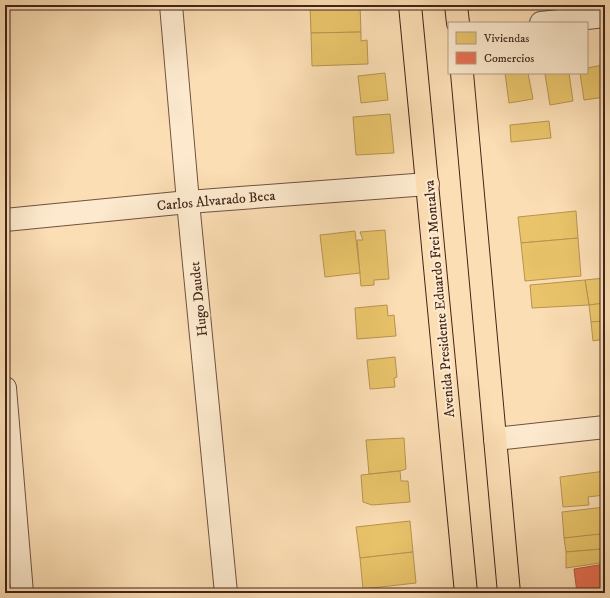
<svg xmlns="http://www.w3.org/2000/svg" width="610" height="598" font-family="'IM FELL DW Pica',serif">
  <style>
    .homes { fill: #e9c46a; stroke: #b79452 }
    .shops { fill: #e76f51; stroke: #b55840 }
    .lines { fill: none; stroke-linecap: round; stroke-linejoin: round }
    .minor-casing { stroke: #705240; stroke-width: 24 }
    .major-casing { stroke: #412419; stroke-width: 24 }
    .minor { stroke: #fdeace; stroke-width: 22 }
    .major { stroke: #fcdeb4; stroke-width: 22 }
    .labels { text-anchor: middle; stroke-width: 4; stroke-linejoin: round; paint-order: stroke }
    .street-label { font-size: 14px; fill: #412419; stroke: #fdeace }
  </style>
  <rect width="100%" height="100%" fill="#fcdeb4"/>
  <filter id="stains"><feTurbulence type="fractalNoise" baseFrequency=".005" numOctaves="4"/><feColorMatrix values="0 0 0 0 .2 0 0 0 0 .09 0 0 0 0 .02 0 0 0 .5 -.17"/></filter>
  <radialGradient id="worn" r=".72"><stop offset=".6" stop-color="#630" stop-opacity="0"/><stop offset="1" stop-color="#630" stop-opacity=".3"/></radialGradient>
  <g class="homes">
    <path d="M 310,5 L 360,5 L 361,32 L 311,33 Z"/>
    <path d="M 361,32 L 361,41 L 367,40 L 368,64 L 312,66 L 311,33 Z"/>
    <path d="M 603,65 L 605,79 L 605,97 L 584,100 L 580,73 L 587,73 L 587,68 Z"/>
    <path d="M 385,73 L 388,100 L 361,103 L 358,76 Z"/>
    <path d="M 505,73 L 528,73 L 533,99 L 509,103 Z"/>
    <path d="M 550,73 L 569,73 L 573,101 L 550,105 L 545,74 Z"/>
    <path d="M 390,114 L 394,153 L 356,155 L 353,117 Z"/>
    <path d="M 549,121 L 551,138 L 511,142 L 510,125 Z"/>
    <path d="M 576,211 L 578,238 L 521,243 L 518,217 Z"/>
    <path d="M 385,230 L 389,279 L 374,280 L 374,285 L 361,286 L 357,240 L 363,240 L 360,232 Z"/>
    <path d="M 355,231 L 360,273 L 325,277 L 320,235 Z"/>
    <path d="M 578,238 L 581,276 L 525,281 L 521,243 Z"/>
    <path d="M 605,278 L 605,303 L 589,305 L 585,280 Z"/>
    <path d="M 585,280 L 589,305 L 532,308 L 530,285 Z"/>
    <path d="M 605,303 L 605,321 L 591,322 L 589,305 Z"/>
    <path d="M 387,305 L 388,316 L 394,315 L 396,336 L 357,339 L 355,308 Z"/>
    <path d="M 605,321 L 605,339 L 593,341 L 591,322 Z"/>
    <path d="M 395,357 L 397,377 L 394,378 L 395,387 L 370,389 L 367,360 Z"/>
    <path d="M 404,438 L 406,469 L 400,471 L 369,474 L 366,440 Z"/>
    <path d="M 400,471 L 401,481 L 408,481 L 410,502 L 372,505 L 363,502 L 361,475 Z"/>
    <path d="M 605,471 L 605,495 L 588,497 L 589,505 L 563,507 L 560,477 Z"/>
    <path d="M 605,507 L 605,534 L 564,538 L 562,512 Z"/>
    <path d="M 410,521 L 413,552 L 360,558 L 356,527 Z"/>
    <path d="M 600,534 L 602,549 L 566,552 L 564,538 Z"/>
    <path d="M 602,549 L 600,563 L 566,568 L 566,552 Z"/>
    <path d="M 413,552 L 416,583 L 363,589 L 360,558 Z"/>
  </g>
  <path class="shops" d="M 605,564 L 605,593 L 577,593 L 574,569 Z"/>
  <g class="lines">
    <g class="minor-casing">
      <g id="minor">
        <path d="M 171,5 L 188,202 L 226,593"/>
        <path d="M 541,23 L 605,16"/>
        <path d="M 5,220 L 188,202 L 428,184"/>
        <path d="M 5,388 L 22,593"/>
        <path d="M 495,439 L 605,427"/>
      </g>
    </g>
    <g class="major-casing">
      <g id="major">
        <path d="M 410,5 L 466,593"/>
        <path d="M 456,5 L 458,23"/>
        <path d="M 462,73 L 509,593"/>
      </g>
    </g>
    <use href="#minor" class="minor"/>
    <use href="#major" class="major"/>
  </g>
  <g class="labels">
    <g class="street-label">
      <text transform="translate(216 200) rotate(-5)" y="5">Carlos Alvarado Beca</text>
      <text transform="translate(198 299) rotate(-96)" y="5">Hugo Daudet</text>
      <text transform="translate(439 299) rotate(-95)" y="5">Avenida Presidente Eduardo Frei Montalva</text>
    </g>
  </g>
  <rect width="610" height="598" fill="none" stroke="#fcdeb4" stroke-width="20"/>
  <rect x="6" y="6" width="598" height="586" fill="none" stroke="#412419" stroke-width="2"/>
  <rect x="10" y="10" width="590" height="578" fill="none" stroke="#412419"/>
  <rect x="448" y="22" width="140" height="52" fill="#fdeace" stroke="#b29b86"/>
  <rect x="456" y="32" width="20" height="12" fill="#e9c46a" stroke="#b29b86"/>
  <text x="484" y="42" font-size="12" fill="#412419">Viviendas</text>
  <rect x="456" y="52" width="20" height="12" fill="#e76f51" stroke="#b29b86"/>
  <text x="484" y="62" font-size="12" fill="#412419">Comercios</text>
  <rect width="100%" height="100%" filter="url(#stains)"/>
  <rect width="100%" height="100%" fill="url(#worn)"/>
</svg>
